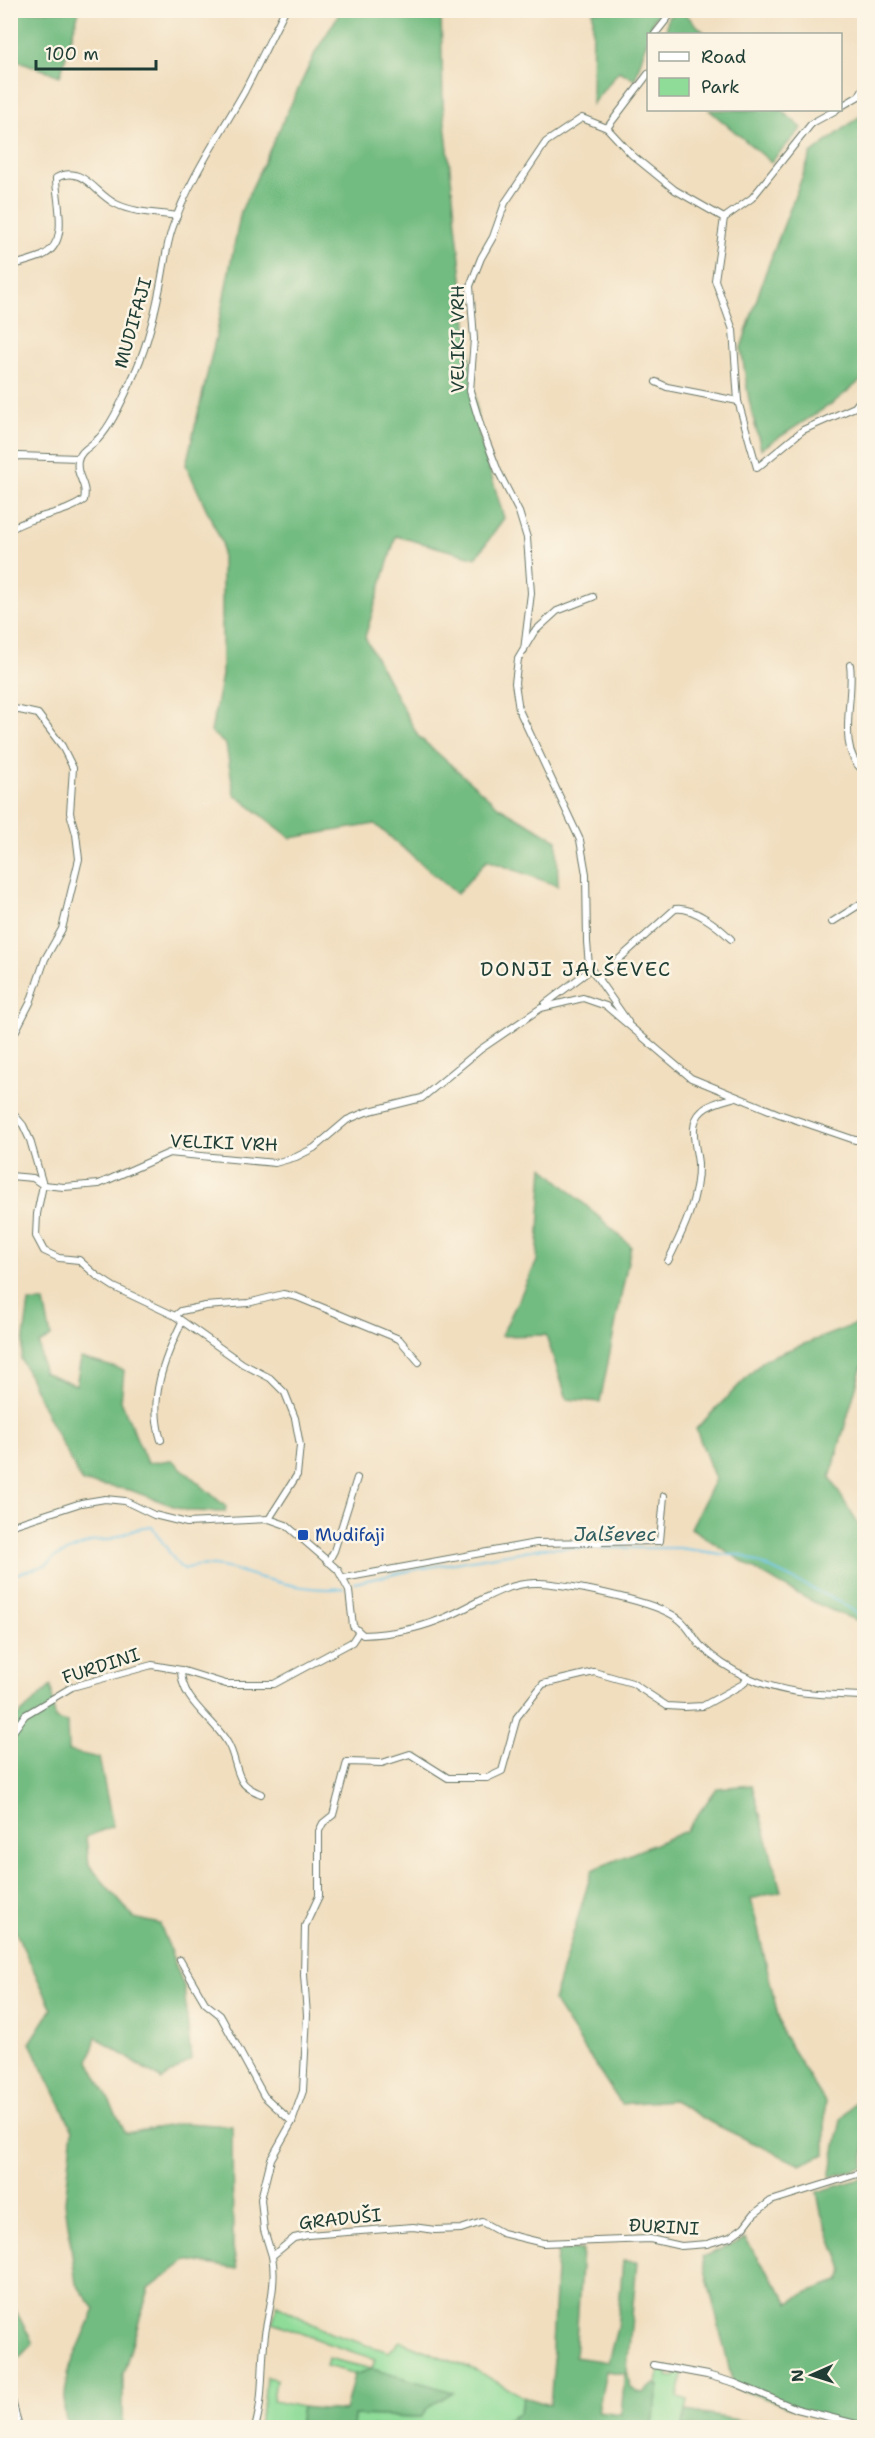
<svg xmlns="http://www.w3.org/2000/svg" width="875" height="2438" font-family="'Shantell Sans',sans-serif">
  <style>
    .green { fill: #8fdc99; stroke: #578c66; stroke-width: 1.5 }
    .forest { fill: #73bc81; stroke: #497c5a; stroke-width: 1.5; fill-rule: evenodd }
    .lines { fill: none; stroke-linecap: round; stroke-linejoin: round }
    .stream { stroke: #6bc4e8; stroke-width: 2 }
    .street-casing { stroke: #687565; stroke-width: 8 }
    .street { stroke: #fff; stroke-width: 6 }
    .transit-dot { fill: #1a4fb4; stroke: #fcf5e5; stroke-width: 2 }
    .labels { text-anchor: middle; stroke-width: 5; stroke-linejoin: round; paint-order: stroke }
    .street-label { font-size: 18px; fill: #1f3d34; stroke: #fcf5e5 }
    .transit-label { font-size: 18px; fill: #164399; stroke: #fcf5e5; text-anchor: start }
    .neighbourhood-label { font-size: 20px; letter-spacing: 1.5px; fill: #1f3d34; stroke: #fcf5e5 }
    .water-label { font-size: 20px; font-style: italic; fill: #325f61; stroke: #fcf5e5 }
  </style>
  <rect width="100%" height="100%" fill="#fcf5e5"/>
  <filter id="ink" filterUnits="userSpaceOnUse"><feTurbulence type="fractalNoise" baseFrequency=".0167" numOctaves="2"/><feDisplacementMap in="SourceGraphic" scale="12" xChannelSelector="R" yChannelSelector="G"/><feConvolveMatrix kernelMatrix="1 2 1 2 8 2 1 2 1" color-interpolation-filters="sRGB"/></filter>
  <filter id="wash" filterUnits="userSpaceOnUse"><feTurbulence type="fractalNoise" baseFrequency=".008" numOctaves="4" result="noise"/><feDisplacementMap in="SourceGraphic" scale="24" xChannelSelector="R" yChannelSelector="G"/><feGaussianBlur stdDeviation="1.35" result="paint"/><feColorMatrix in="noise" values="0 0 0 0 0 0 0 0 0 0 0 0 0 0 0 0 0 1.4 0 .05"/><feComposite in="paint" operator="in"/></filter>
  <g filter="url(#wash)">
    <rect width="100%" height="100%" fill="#f1debf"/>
    <g class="green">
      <path d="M 277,2305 L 330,2333 L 389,2352 L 400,2341 L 477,2371 L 524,2397 L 519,2413 L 493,2427 L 353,2427 L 354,2415 L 421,2417 L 429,2407 L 452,2392 L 372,2369 L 357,2374 L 326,2366 L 328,2358 L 372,2369 L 375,2359 L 326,2343 L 273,2322 Z"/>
      <path d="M 659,2368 L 668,2370 L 667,2376 L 675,2377 L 676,2371 L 683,2373 L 678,2397 L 688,2400 L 683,2427 L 651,2428 L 659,2386 L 657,2384 Z"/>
      <path d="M 266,2377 L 276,2379 L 273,2401 L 302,2407 L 299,2427 L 257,2428 L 264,2400 Z"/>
    </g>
    <g class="forest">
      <path d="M 16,11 L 79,11 L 60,76 L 11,58 Z"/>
      <path d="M 341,11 L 441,11 L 443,104 L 479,434 L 504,518 L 476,558 L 396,536 L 365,637 L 418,736 L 499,807 L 557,840 L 558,886 L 487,860 L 457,894 L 375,824 L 291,838 L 234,794 L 226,745 L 211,732 L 222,675 L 222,543 L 186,465 L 217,332 L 241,211 L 316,51 Z"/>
      <path d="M 593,11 L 660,11 L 653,20 L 635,80 L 619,71 L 592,104 Z"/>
      <path d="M 682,11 L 706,34 L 666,34 L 668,17 Z"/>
      <path d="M 709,110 L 781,110 L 802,128 L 771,162 Z"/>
      <path d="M 864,113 L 864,378 L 833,403 L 761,449 L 749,400 L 741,348 L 765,274 L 811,154 Z"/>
      <path d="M 543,1167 L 631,1246 L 600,1402 L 567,1399 L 546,1335 L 501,1336 L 537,1261 Z"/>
      <path d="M 29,1302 L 44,1302 L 51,1337 L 39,1344 L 43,1372 L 76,1385 L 81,1358 L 124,1370 L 121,1401 L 147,1463 L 172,1460 L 226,1507 L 225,1512 L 187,1511 L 130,1490 L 82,1482 L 49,1419 L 21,1359 Z"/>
      <path d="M 864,1321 L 864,1359 L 830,1478 L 864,1534 L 864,1623 C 802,1602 746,1564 691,1528 L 715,1479 L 696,1429 L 765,1359 Z"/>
      <path d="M 51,1686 L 55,1719 L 67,1723 L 68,1751 L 99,1758 L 113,1826 L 86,1837 L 89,1865 L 134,1918 L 160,1924 L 184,1987 L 191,2060 L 162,2080 L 96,2037 L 89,2061 L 126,2133 L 184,2123 L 232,2126 L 233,2248 L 237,2269 L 187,2260 L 149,2289 L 123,2374 L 123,2427 L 67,2427 L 64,2408 L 67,2374 L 95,2309 L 76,2284 L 65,2202 L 73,2130 L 30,2043 L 52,2009 L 11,1922 L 10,1723 Z"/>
      <path d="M 752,1785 L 781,1891 L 751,1899 L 782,2033 L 825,2102 L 825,2154 L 800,2165 L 712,2123 L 672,2100 L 621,2104 L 553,2001 L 592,1870 L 686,1831 L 717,1788 Z"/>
      <path d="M 864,2083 L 864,2167 L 830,2177 L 841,2119 L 856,2101 L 860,2086 Z"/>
      <path d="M 864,2178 L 864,2427 L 850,2427 L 734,2388 L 702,2257 L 745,2239 L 789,2303 L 808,2292 L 839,2281 L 844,2271 L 821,2213 L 817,2192 Z"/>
      <path d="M 582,2250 L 575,2357 L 608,2362 L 617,2328 L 623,2261 L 637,2262 L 627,2370 L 630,2387 L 637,2392 L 644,2393 L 654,2384 L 659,2386 L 651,2427 L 493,2427 L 519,2413 L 524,2397 L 550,2405 L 554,2359 L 552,2348 L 557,2251 ZM 606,2371 L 625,2374 L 621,2414 L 598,2411 Z"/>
      <path d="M 11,2302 L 33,2343 L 11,2366 L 10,2366 Z"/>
      <path d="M 372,2369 L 453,2392 L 429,2407 L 421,2417 L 354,2415 L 353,2427 L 299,2427 L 302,2407 L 345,2411 L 354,2375 Z"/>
      <path d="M 686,2411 L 748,2422 L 749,2427 L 683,2427 Z"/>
    </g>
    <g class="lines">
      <g class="stream">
        <path d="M 10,1576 L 46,1565 L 55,1557 L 93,1541 L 108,1540 L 143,1527 L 152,1527 L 178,1565 L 184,1569 C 207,1560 236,1570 258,1577 C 284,1584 316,1592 343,1588"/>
        <path d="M 354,1583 L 418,1569 L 543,1548 L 679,1548 L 728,1555 L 742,1555 L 840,1602 L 864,1618"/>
      </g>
    </g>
  </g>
  <g filter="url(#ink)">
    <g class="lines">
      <g class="street-casing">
        <g id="street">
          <path d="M 655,34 L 674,10"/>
          <path d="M 840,107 L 859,96 L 864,87"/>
          <path d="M 607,128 L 648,74"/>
          <path d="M 724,218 L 752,198 L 812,123 L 836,110"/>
          <path d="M 10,266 C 21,263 32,260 42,256 C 71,242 56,203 56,178 C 83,164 95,194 116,204 C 134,213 157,213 177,216"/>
          <path d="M 656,382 L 667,387 L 738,401"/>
          <path d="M 10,460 L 19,456 L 78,458"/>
          <path d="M 10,530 C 33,514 62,516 84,500 C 88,483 75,476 78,461 C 80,450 92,446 99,438 C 112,425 125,395 132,379 C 146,350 154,318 160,287 C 164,268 166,247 172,229 C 189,179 218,138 244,92 C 258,65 271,38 285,10"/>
          <path d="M 593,597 L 557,611 L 534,632 L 518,659 L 515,683 L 519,710 L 580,840 L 586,874 L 587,942 L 589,966 L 628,1022"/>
          <path d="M 524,650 L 531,593 L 527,538 L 519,512 L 498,471 L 481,427 L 470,391 L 474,339 L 470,286 L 481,258 L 493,237 L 505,203 L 546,142 L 582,118 L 607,128 L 632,155 L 675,190 L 724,218 L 715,280 L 733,330 L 738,401 L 757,468 L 803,430 L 855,407 L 864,395"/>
          <path d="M 850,665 C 855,696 835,750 864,771"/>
          <path d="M 10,708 L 38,714 L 62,746 L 73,768 L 70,813 L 76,834 L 79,859 L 62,929 L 45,959 L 30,1003 L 10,1042"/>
          <path d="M 832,922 L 862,903 L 864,896"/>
          <path d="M 598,978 L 675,909 C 693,906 719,927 731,939"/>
          <path d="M 545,1004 L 586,973 L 589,966"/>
          <path d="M 10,1110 L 23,1125 L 30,1140 L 43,1185 L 37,1214 L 36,1236 L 44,1251 L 59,1258 L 79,1260 L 97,1276 L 114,1287 L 175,1316 L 243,1364 L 270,1378 L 285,1393 L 295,1418 L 300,1445 L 297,1475 L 269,1519"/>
          <path d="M 10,1176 L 33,1178 L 43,1185 L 64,1187 L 99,1184 L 169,1153 L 275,1163 L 296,1157 L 314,1148 L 347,1120 L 366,1112 L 422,1098 L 481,1049 L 541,1008 L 583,998 L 606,1006 L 691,1078 L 779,1114 L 855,1140 L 864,1140"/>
          <path d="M 668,1261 C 683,1231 699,1198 698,1164 C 697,1148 687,1124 702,1111 C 710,1103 726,1100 736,1097"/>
          <path d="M 175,1316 L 181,1311 L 205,1306 L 248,1303 L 283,1294 L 297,1297 L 399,1339 L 419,1362"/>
          <path d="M 161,1440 C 148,1399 164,1359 182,1322"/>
          <path d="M 10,1526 L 81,1503 L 105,1499 L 125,1501 L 154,1515 L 187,1523 L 269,1519 L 286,1525 L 338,1570 L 349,1591 L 353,1626 L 363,1635 C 389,1634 414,1630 439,1620 C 473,1608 502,1581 540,1583 C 571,1585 658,1601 680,1620 C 688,1626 693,1637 700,1645 C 714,1659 731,1670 749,1678 C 789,1696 822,1694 864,1696"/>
          <path d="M 328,1562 L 334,1551 L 357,1478"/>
          <path d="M 344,1578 L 536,1543 L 660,1541 L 664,1496"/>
          <path d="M 181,1670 C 181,1701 213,1718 227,1742 C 235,1754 235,1770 242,1781 C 246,1788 254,1791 261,1794"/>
          <path d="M 10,1736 L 25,1715 L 72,1687 L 152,1665 L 181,1670 L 226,1684 L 274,1684 L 352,1642 L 358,1633"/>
          <path d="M 180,1960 L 205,2003 L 220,2015 L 264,2096 L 292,2122"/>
          <path d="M 272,2256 L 264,2230 L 261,2199 L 271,2159 L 292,2122 L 303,2091 L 307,2015 L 304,1975 L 305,1926 L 319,1896 L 319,1831 L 323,1823 L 333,1815 L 347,1762 L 382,1763 L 410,1754 L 448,1778 L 487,1778 L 502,1771 L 517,1717 L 543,1684 L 594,1672 L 632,1683 L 667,1706 L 684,1707 L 703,1706 L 743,1684 L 747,1678"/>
          <path d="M 653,2365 L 707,2375 L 735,2383 L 797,2409 L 864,2426"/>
          <path d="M 10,2392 L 19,2428"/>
          <path d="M 255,2428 C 264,2397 261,2366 265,2334 C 269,2309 277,2282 272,2256 L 294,2238 L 308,2235 L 413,2227 L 435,2230 L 461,2229 L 482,2222 L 502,2233 L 543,2243 L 650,2239 L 681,2246 L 707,2244 L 730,2237 L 744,2227 L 754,2214 L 771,2201 L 864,2172"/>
        </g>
      </g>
      <use href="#street" class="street"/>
    </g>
  </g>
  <rect class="transit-dot" x="297" y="1529" width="12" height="12" rx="3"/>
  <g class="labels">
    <g class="street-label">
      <text transform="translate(133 323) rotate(-74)" y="6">MUDIFAJI</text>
      <text transform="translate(458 339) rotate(-90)" y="6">VELIKI VRH</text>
      <text transform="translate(224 1143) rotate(2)" y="6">VELIKI VRH</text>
      <text transform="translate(101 1666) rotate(-18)" y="6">FURDINI</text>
      <text transform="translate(340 2219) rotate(-6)" y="6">GRADUŠI</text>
      <text transform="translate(664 2227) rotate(3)" y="6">ĐURINI</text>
    </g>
    <g class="transit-label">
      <text x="315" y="1541">Mudifaji</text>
    </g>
    <g class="neighbourhood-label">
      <text x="576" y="976">DONJI JALŠEVEC</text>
    </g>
    <g class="water-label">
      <text x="615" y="1541">Jalševec</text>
    </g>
  </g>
  <rect width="875" height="2438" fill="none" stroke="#fcf5e5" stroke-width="36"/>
  <rect x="647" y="33" width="195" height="78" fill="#fcf5e5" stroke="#a4ab9e" stroke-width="1.5"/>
  <rect x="659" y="52" width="30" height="9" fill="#ffffff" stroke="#a4ab9e" stroke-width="1.5"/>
  <text x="701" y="63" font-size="18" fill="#1f3d34">Road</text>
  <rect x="659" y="78" width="30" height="18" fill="#8fdc99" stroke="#a4ab9e" stroke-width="1.5"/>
  <text x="701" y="93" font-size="18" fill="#1f3d34">Park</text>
  <g transform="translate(812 2375) rotate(267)" stroke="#fcf5e5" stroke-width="4.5" paint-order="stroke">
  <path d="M0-4.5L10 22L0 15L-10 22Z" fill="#1f3d34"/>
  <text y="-9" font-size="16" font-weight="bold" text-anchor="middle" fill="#1f3d34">N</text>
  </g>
  <path d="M36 60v9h120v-9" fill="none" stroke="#1f3d34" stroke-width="3"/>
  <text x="45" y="60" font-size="18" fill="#1f3d34" stroke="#fcf5e5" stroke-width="4.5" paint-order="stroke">100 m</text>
</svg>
